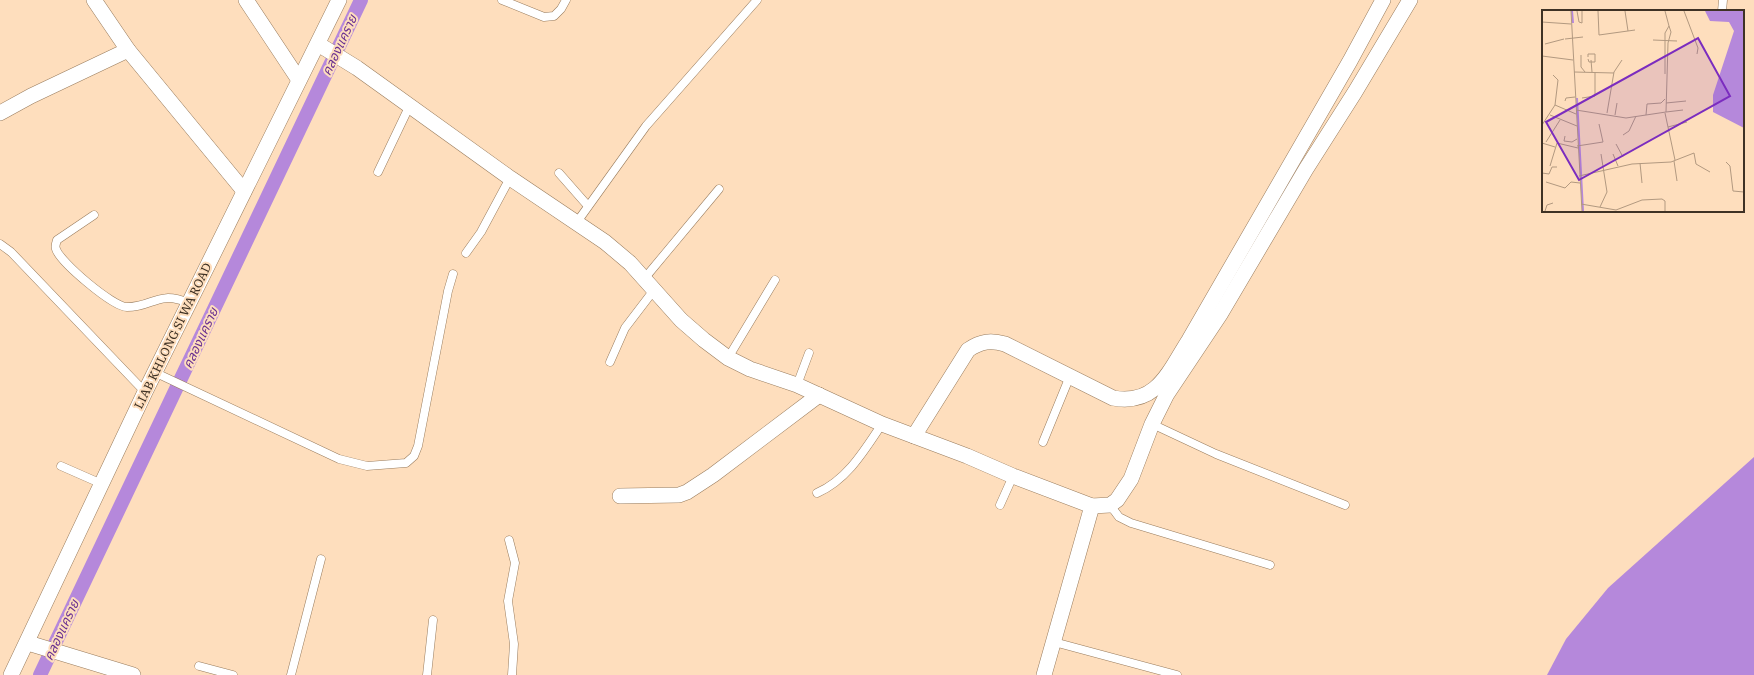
<svg xmlns="http://www.w3.org/2000/svg" width="1754" height="675" font-family="Literata,'Noto Sans Thai',serif">
  <style>
    .water { fill: #b588db }
    .lines { fill: none; stroke-linecap: round; stroke-linejoin: round }
    .canal { stroke: #b588db; stroke-width: 14 }
    .service-casing { stroke: #997c5d; stroke-width: 9 }
    .minor-casing { stroke: #997c5d; stroke-width: 16 }
    .service { stroke: #fff; stroke-width: 8 }
    .minor { stroke: #fff; stroke-width: 15 }
    .labels { text-anchor: middle; stroke-width: 4; stroke-linejoin: round; paint-order: stroke }
    .street-label { font-size: 12px; fill: #3f3225; stroke: #fedebd }
    .water-label { font-size: 13px; font-style: italic; fill: #682f91; stroke: #fedebd }
    .inset-river { fill: none; stroke: #b588db; stroke-width: 2 }
    .inset-road { fill: none; stroke: #b29980; stroke-width: 1 }
    .view { fill: #7b2cbf; fill-opacity: 0.15; stroke: #7b2cbf; stroke-width: 2 }
    .inset-edge { fill: none; stroke: #3f3225; stroke-width: 2 }
  </style>
  <rect width="100%" height="100%" fill="#fedebd"/>
  <path class="water" d="M 1754,457 L 1754,675 L 1547,675 L 1566,639 L 1608,588 Z"/>
  <g class="lines">
    <path class="canal" d="M 40,675 L 361,0"/>
    <g class="service-casing">
      <g id="service">
        <path d="M 502,0 L 544,17 L 554,16 L 561,9 L 566,0"/>
        <path d="M 1722,11 L 1723,0"/>
        <path d="M 378,172 L 409,107"/>
        <path d="M 559,173 L 588,206"/>
        <path d="M 94,215 L 57,240 C 56,243 55,247 56,249 C 60,262 113,307 127,307 C 154,307 157,290 189,303"/>
        <path d="M 577,222 L 646,126 L 757,0"/>
        <path d="M 0,244 L 11,252 L 145,392"/>
        <path d="M 466,253 L 481,232 L 510,178"/>
        <path d="M 644,279 L 719,189"/>
        <path d="M 728,358 L 775,280"/>
        <path d="M 610,362 L 625,328 L 654,290"/>
        <path d="M 154,372 L 339,459 L 367,466 L 406,463 L 414,456 L 418,446 L 448,291 L 453,274"/>
        <path d="M 797,385 L 809,353"/>
        <path d="M 1152,424 L 1216,454 L 1345,505"/>
        <path d="M 1043,442 L 1070,376"/>
        <path d="M 61,466 L 102,484"/>
        <path d="M 817,493 C 847,480 864,451 882,424"/>
        <path d="M 1000,505 L 1013,476"/>
        <path d="M 1110,505 L 1119,517 L 1131,523 L 1270,565"/>
        <path d="M 509,540 L 515,563 L 508,601 L 514,644 L 512,675"/>
        <path d="M 1054,642 L 1177,675"/>
        <path d="M 199,666 L 233,675"/>
        <path d="M 291,675 L 321,559"/>
        <path d="M 427,675 L 433,620"/>
      </g>
    </g>
    <g class="minor-casing">
      <g id="minor">
        <path d="M 94,0 L 128,50 L 244,191"/>
        <path d="M 246,0 L 299,80"/>
        <path d="M 318,44 L 357,68 L 510,178 L 605,242 L 630,263 L 681,320 L 704,340 L 728,358 L 750,369 L 797,385 L 882,424 L 967,456 L 1013,476 L 1092,506 L 1110,505 L 1117,500 L 1131,479 L 1152,424 L 1167,394 L 1221,313 L 1306,169 L 1355,92 L 1410,0"/>
        <path d="M 0,113 L 31,96 L 128,50"/>
        <path d="M 914,436 L 968,350 C 981,341 991,340 1005,344 L 1113,398 C 1157,406 1169,371 1189,340 L 1350,61 L 1383,0"/>
        <path d="M 620,496 L 679,495 L 687,492 L 713,475 L 819,395"/>
        <path d="M 28,643 L 133,675"/>
        <path d="M 11,675 L 145,392 L 339,0"/>
        <path d="M 1044,675 L 1092,506"/>
      </g>
    </g>
    <use href="#service" class="service"/>
    <use href="#minor" class="minor"/>
  </g>
  <g class="labels">
    <g class="street-label">
      <text transform="translate(173 336) rotate(-64)" y="4">LIAB KHLONG SI WA ROAD</text>
    </g>
    <g class="water-label">
      <text transform="translate(339 45) rotate(-65)" y="5">คลองเเคราย</text>
      <text transform="translate(200 338) rotate(-65)" y="5">คลองเเคราย</text>
      <text transform="translate(61 630) rotate(-65)" y="5">คลองเเคราย</text>
    </g>
  </g>
  <g transform="translate(1542 10)">
    <rect width="202" height="202" fill="#fedebd"/>
    <path d="M 163,1 L 202,1 L 202,118 L 171,102 L 171,85 L 192,21 L 187,12 L 168,11 Z" fill="#b588db"/>
    <path class="inset-river" d="M 30,1 L 31,13M 35,88 L 41,201"/>
    <path class="inset-road" d="M 29,1 L 40,201M 35,1 L 37,12 L 40,13 L 40,1M 56,1 L 57,25 L 93,20M 83,1 L 86,21M 123,1 L 127,16 L 123,23 L 123,64M 142,1 L 156,38 L 155,44M 0,12 L 29,14M 23,29 L 41,27M 111,30 L 135,31M 3,34 L 22,29M 39,45 L 39,57 L 43,62M 0,46 L 31,50M 46,49 L 47,52 L 53,52 L 53,44 L 46,44 L 46,47M 49,50 L 50,62M 32,62 L 72,63M 11,65 L 16,70 L 13,95 L 34,104M 40,88 L 53,86 L 53,62M 23,91 L 24,88 L 33,87M 124,93 L 144,91M 34,100 L 84,108 L 124,102 L 126,33 L 129,22 L 127,16M 124,102 L 141,100M 65,103 L 72,62 L 80,50M 123,103 L 133,150M 8,105 L 35,116M 73,105 L 75,93M 104,105 L 105,94 L 119,93 L 123,89M 0,115 L 13,95M 126,117 L 145,112M 81,125 L 87,121 L 94,106M 23,126 L 22,131 L 30,132 L 35,129M 4,132 L 18,110M 0,133 L 13,137M 74,134 L 81,147M 35,136 L 61,132 L 57,114M 71,144 L 76,156M 132,151 L 135,171M 184,152 L 188,156 L 191,181 L 202,182M 98,153 L 100,173M 8,156 L 15,133 L 36,138M 0,163 L 7,164 L 10,157 L 15,157M 37,166 L 90,154 L 129,152 L 152,143 L 154,154 L 168,162M 4,172 L 23,178 L 29,172 L 38,173M 39,194 L 74,200 L 100,190 L 120,189 L 123,191 L 123,201M 58,197 L 65,182 L 59,144M 3,201 L 5,195 L 11,193"/>
    <path class="view" d="M 156,28 L 188,86 L 37,170 L 4,112 Z"/>
    <rect width="202" height="202" class="inset-edge"/>
  </g>
</svg>
